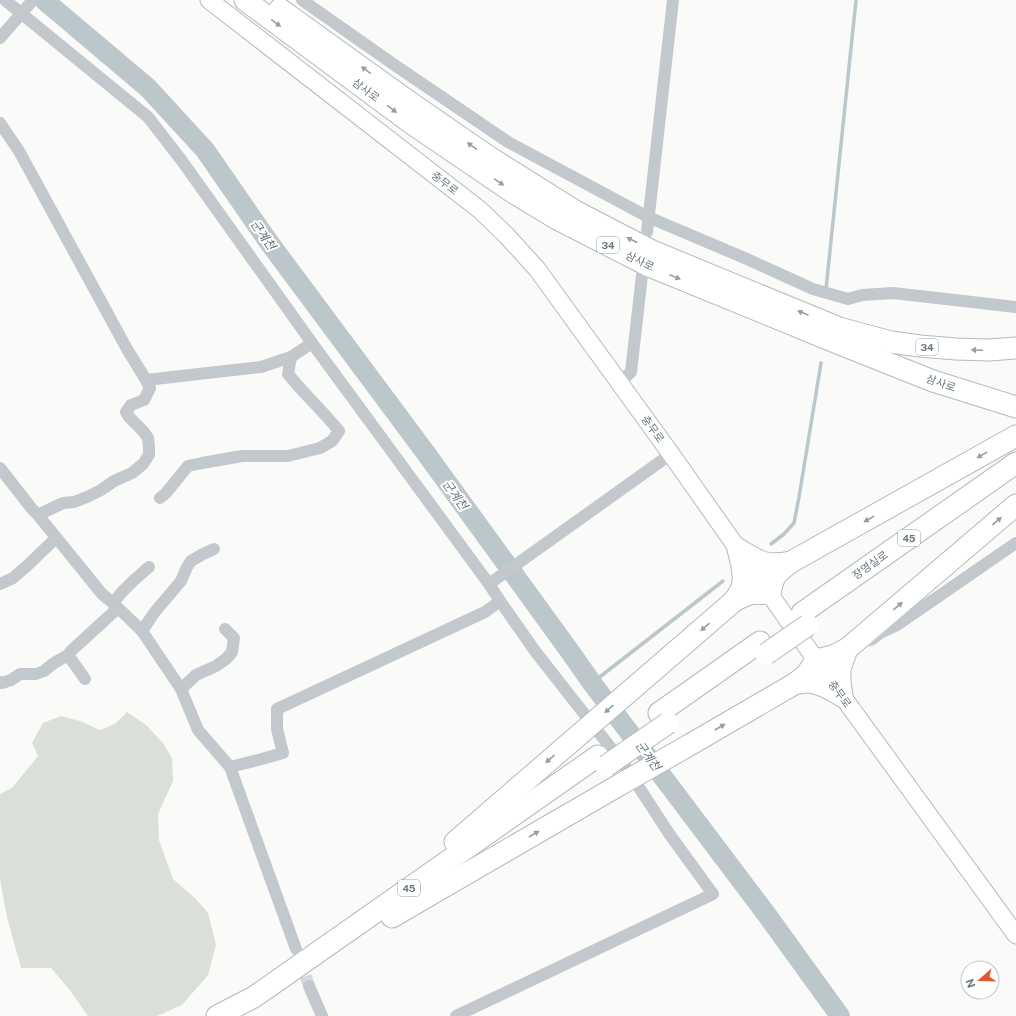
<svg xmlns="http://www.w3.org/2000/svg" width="1016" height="1016" font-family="'Public Sans','Noto Sans KR',sans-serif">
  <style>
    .green { fill: #dadfd7 }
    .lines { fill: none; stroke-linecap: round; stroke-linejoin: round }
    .stream { stroke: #bbc7cb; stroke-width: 3.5 }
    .river { stroke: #bbc7cb; stroke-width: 20 }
    .street-tunnel { stroke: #d5d9db; stroke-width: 12; stroke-dasharray: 12 6; stroke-linecap: butt }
    .secondary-casing { stroke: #b3babf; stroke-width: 19 }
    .highway-casing { stroke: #b4b9bd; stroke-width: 23 }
    .street { stroke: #c3c8cc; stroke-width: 12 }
    .secondary { stroke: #fff; stroke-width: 17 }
    .highway { stroke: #fff; stroke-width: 21 }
    .highway-bridge-casing { stroke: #b4b9bd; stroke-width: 23; stroke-linecap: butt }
    .highway-bridge { stroke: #fff; stroke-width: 21 }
    .oneway { fill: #939fa8 }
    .labels { text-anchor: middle; stroke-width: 4; stroke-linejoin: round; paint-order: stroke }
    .shield { fill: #fff; stroke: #939fa8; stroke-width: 1 }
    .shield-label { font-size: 10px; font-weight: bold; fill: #657683 }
    .street-label { font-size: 11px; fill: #657683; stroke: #fff }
    .water-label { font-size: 12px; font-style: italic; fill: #60757c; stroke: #fff }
  </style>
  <rect width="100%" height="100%" fill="#fafaf8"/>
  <path class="green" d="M 127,712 L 146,725 L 163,743 L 172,758 L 173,781 L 158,814 L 159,840 L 173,879 L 195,898 L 208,913 L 216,945 L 208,975 L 182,1005 L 157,1016 L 88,1016 L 69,989 L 51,968 L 21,968 L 7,917 L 0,879 L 0,794 L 12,788 L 38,756 L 32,743 L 43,723 L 61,716 L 80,721 L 100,730 L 115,724 Z"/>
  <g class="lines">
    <g class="stream">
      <path d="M 826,289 L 856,0"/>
      <path d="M 771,544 L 784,534 L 794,523 L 799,497 L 821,363"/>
      <path d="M 592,683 L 723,581"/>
    </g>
    <path class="river" d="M 44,0 L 148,88 L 205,150 L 268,241 L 425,452 L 571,653 L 592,683 L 767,915 L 840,1016"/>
    <path class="street-tunnel" d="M 300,959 L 309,986"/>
    <g class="secondary-casing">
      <path id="secondary" d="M 209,0 L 480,210 L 506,235 L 537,269 L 671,454 L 816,660 L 1016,935"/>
    </g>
    <g class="highway-casing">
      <g id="highway">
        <path d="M 245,0 L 411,123 L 511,191 L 557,219 L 647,265 L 840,344 L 933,381 L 1016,407"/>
        <path d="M 280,9 L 408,101 L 486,155 L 575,211 L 652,251 L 839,328 L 891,342 L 920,346 L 956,349 L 989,350 L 1016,348"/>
        <path d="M 738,549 C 760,562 765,567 791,562"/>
        <path d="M 734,601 C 736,598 739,594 741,590 C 746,577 741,562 738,549"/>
        <path d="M 802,613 L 1016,463"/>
        <path d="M 796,683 C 800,683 805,682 809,682 C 821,683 832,690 842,696"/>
        <path d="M 638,684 L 734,601 C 749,593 753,592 770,594 C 773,575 776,574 791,562 L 1016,436"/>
        <path d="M 842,696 L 840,682 L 840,669 L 847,649"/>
        <path d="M 659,713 L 760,642"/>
        <path d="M 686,747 L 796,683 L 807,674 L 816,660 L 833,656 L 847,649 L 1016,505"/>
        <path d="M 455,842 L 580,734"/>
        <path d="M 392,917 L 621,784"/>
        <path d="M 217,1016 L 254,997 L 598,756"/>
      </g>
    </g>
    <g class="street">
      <path d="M 5,0 L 148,117 L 182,161 L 312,343 L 489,584 L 500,601 L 485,612 L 277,709 L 277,729 L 283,753 L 258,760 L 230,767 L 296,949"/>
      <path d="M 302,0 L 396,66 L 508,142 L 648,217 L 747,259 L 813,289 L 848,299 L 862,295 L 893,293 L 1016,307"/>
      <path d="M 0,38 L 33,0"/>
      <path d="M 0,123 L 19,151 L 127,349 L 146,380 L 261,367 L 291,357 L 312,343"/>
      <path d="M 647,232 L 673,0"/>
      <path d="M 619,383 L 631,372 L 642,275"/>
      <path d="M 0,468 L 32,509 L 38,515 L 102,594 L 113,603 L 142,631 L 181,689 L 198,730 L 230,767"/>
      <path d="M 160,498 L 166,493 L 188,466 L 202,463 L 242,456 L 288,456 L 320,448 L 332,441 L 339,431 C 323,411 304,394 288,374 L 291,357"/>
      <path d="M 38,515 L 63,503 L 74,502 L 87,497 L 101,490 L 114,481 L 132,473 L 143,464 L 149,455 L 149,447 L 148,438 L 143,431 L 129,417 L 126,412 L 131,405 L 144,400 L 150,388 L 146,380"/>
      <path d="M 0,584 L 13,578 L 28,565 L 56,538"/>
      <path d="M 489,584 L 671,454"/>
      <path d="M 113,603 L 122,592 L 133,581 L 149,567"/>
      <path d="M 142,631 L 154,613 L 181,581 L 187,567 L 191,561 L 203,554 L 214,549"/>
      <path d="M 871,640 L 882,632 L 897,625 L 1016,543"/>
      <path d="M 68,655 L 85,679"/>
      <path d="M 0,682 L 2,683 L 11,680 L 20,674 L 36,674 L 44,671 L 54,663 L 68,655 L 71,651 L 118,608"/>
      <path d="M 181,689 L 196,675 L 216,666 L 226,659 L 232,652 L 234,638 L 225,629"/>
      <path d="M 309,986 L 322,1016"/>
      <path d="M 456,1016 L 713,894 L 670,835 L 625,766 L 535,651 L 500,601"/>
    </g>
    <use href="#secondary" class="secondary"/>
    <use href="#highway" class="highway"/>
    <g class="highway-bridge-casing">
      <g id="highway-bridge">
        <path d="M 766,654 L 808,625"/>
        <path d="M 580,734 L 638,684"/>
        <path d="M 606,766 L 668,723"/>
        <path d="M 621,784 L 686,747"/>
      </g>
    </g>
    <use href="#highway-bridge" class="highway-bridge"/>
  </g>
  <defs><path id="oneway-solid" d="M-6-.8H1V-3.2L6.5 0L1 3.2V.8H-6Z"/></defs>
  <g class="oneway">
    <use href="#oneway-solid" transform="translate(276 23) rotate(37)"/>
    <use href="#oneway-solid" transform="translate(366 70) rotate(-144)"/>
    <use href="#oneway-solid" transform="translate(392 109) rotate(37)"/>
    <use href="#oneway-solid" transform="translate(472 146) rotate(-145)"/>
    <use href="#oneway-solid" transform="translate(499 182) rotate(34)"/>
    <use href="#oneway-solid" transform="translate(632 240) rotate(-153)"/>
    <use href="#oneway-solid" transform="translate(675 277) rotate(22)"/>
    <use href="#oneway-solid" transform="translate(803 313) rotate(-157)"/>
    <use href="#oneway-solid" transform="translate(977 350) rotate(-178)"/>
    <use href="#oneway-solid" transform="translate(982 455) rotate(151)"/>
    <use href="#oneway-solid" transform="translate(869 519) rotate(151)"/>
    <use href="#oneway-solid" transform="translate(997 521) rotate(-40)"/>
    <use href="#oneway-solid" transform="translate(898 606) rotate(-40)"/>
    <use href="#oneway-solid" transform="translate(705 627) rotate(139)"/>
    <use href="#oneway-solid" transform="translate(609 709) rotate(139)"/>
    <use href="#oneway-solid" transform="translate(720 727) rotate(-30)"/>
    <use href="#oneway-solid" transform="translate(550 759) rotate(139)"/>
    <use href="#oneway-solid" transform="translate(534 834) rotate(-30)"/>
  </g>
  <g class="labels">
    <g class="shield">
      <rect x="597" y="237" width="22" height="16" rx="3"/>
      <rect x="916" y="339" width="22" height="16" rx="3"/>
      <rect x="898" y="530" width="22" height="16" rx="3"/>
      <rect x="398" y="880" width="22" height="16" rx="3"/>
    </g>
    <g class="shield-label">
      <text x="608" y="249">34</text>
      <text x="927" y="351">34</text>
      <text x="909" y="542">45</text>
      <text x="409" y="892">45</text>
    </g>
    <g class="street-label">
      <text transform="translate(366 90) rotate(37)" y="4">삼사로</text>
      <text transform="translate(445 183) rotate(38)" y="4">충무로</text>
      <text transform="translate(640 261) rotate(26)" y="4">삼사로</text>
      <text transform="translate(941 383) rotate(19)" y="4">삼사로</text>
      <text transform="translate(653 429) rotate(54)" y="4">충무로</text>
      <text transform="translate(870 565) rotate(-35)" y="4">장영실로</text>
      <text transform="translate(840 694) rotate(54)" y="4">충무로</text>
    </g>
    <g class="water-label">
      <text transform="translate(263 235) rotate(55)" y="4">군계천</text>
      <text transform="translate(455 495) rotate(54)" y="4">군계천</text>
      <text transform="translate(648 756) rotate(54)" y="4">군계천</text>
    </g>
  </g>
  <g transform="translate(980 980) rotate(250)"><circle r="19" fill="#ffffff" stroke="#c1c8cd"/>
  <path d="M0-3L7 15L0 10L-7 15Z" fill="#e4572e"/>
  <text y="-6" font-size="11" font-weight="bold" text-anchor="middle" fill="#657683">N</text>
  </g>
</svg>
